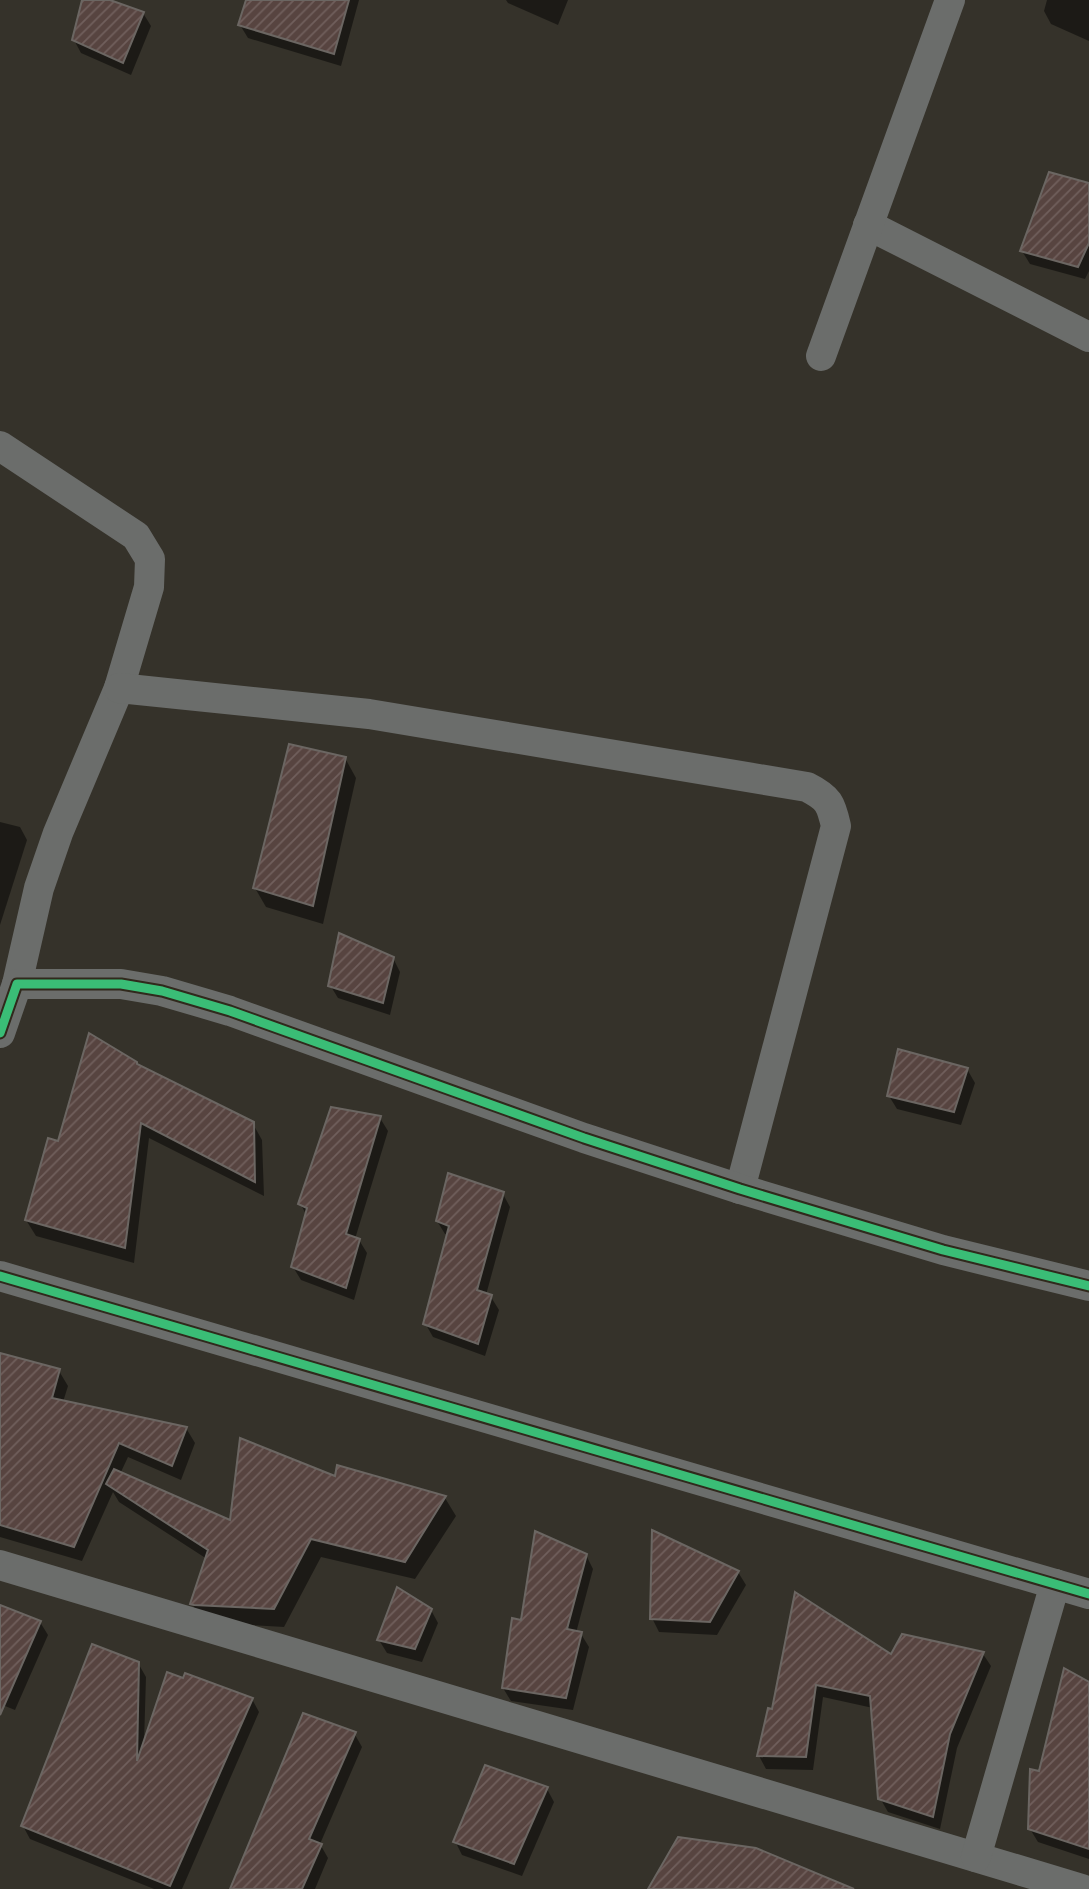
<svg xmlns="http://www.w3.org/2000/svg" width="1089" height="1889" font-family="Rubik,sans-serif">
  <style>
    .shadow { fill: #0007 }
    .building { fill: url(#building-hatch); stroke: #6b6662; stroke-width: 2 }
    .lines { fill: none; stroke-linecap: round; stroke-linejoin: round }
    .street { stroke: #6b6d6b; stroke-width: 30 }
    .cycleway-casing { stroke: #30291c; stroke-width: 13 }
    .cycleway { stroke: #3abd76; stroke-width: 9 }
  </style>
  <defs>
    <pattern id="building-hatch" width="6" height="6" patternUnits="userSpaceOnUse" patternTransform="scale(1.75)"><rect width="6" height="6" fill="#574440"/><path d="M-1 1l2-2M0 6l6-6M5 7l2-2" fill="none" stroke="#705f5c"/></pattern>
  </defs>
  <rect width="100%" height="100%" fill="#35322a"/>
  <g class="shadow">
    <path d="M 84,0 L 105,0 L 143,13 L 151,26 L 131,75 L 81,53 L 74,40 Z"/>
    <path d="M 248,0 L 359,0 L 341,66 L 248,38 L 240,25 Z"/>
    <path d="M 506,0 L 568,0 L 558,25 L 508,3 Z"/>
    <path d="M 1047,0 L 1089,0 L 1089,41 L 1051,24 L 1044,11 Z"/>
    <path d="M 1089,185 L 1089,271 L 1085,279 L 1030,264 L 1022,251 Z"/>
    <path d="M 345,758 L 356,778 L 323,924 L 266,907 L 255,888 Z"/>
    <path d="M 0,822 L 20,827 L 27,840 L 0,925 Z"/>
    <path d="M 393,958 L 400,972 L 390,1015 L 338,998 L 330,985 Z"/>
    <path d="M 138,1066 L 253,1124 L 262,1140 L 264,1196 L 149,1138 L 134,1263 L 36,1236 L 26,1220 L 59,1144 Z"/>
    <path d="M 967,1069 L 975,1083 L 961,1125 L 897,1109 L 889,1096 Z"/>
    <path d="M 380,1118 L 388,1131 L 355,1239 L 359,1240 L 367,1253 L 354,1300 L 301,1280 L 293,1267 L 307,1216 L 300,1203 Z"/>
    <path d="M 503,1194 L 510,1207 L 486,1295 L 491,1297 L 499,1310 L 485,1356 L 433,1337 L 425,1323 L 449,1235 L 445,1234 L 437,1221 Z"/>
    <path d="M 0,1355 L 59,1371 L 68,1386 L 63,1402 L 186,1428 L 195,1443 L 181,1480 L 128,1457 L 120,1474 L 232,1522 L 337,1479 L 338,1468 L 445,1498 L 456,1516 L 415,1579 L 321,1557 L 284,1627 L 203,1622 L 192,1604 L 207,1559 L 119,1502 L 113,1492 L 82,1561 L 0,1537 Z"/>
    <path d="M 586,1555 L 593,1569 L 576,1633 L 581,1634 L 589,1647 L 573,1710 L 511,1701 L 503,1688 L 522,1622 Z"/>
    <path d="M 738,1572 L 746,1585 L 717,1635 L 659,1632 L 652,1618 Z"/>
    <path d="M 796,1595 L 892,1657 L 983,1654 L 991,1666 L 957,1748 L 940,1829 L 888,1812 L 880,1798 L 873,1708 L 823,1697 L 813,1770 L 766,1769 L 759,1756 L 769,1710 L 774,1711 Z"/>
    <path d="M 0,1607 L 40,1622 L 48,1635 L 15,1710 L 0,1704 Z"/>
    <path d="M 431,1610 L 438,1623 L 422,1662 L 387,1653 L 379,1640 Z"/>
    <path d="M 138,1663 L 146,1677 L 144,1743 L 252,1699 L 259,1712 L 182,1889 L 154,1889 L 30,1839 L 23,1826 Z"/>
    <path d="M 1089,1684 L 1089,1859 L 1038,1842 L 1030,1829 Z"/>
    <path d="M 354,1733 L 362,1747 L 320,1844 L 328,1858 L 315,1889 L 232,1889 Z"/>
    <path d="M 547,1789 L 554,1802 L 522,1876 L 462,1855 L 455,1841 Z"/>
  </g>
  <g class="building">
    <path d="M 82,0 L 110,0 L 144,12 L 123,63 L 72,40 Z"/>
    <path d="M 246,0 L 349,0 L 334,54 L 238,25 Z"/>
    <path d="M 1049,172 L 1089,183 L 1089,243 L 1078,267 L 1020,251 Z"/>
    <path d="M 289,744 L 346,757 L 313,906 L 253,888 Z"/>
    <path d="M 339,933 L 394,957 L 383,1003 L 328,986 Z"/>
    <path d="M 89,1033 L 137,1062 L 137,1064 L 254,1122 L 255,1182 L 141,1123 L 125,1248 L 25,1220 L 48,1138 L 58,1141 Z"/>
    <path d="M 898,1049 L 968,1068 L 954,1112 L 887,1096 Z"/>
    <path d="M 331,1107 L 381,1116 L 346,1234 L 360,1239 L 346,1288 L 291,1267 L 307,1208 L 298,1204 Z"/>
    <path d="M 448,1173 L 504,1192 L 477,1290 L 492,1295 L 478,1344 L 423,1324 L 449,1226 L 436,1221 Z"/>
    <path d="M 0,1353 L 60,1369 L 52,1398 L 187,1427 L 172,1466 L 119,1443 L 74,1547 L 0,1525 Z"/>
    <path d="M 240,1438 L 335,1476 L 337,1465 L 446,1496 L 405,1562 L 311,1539 L 274,1609 L 194,1605 L 190,1604 L 208,1550 L 106,1484 L 114,1469 L 230,1520 Z"/>
    <path d="M 652,1530 L 739,1571 L 710,1622 L 650,1619 Z"/>
    <path d="M 535,1531 L 587,1554 L 567,1629 L 582,1632 L 566,1698 L 502,1688 L 512,1618 L 521,1620 Z"/>
    <path d="M 397,1587 L 432,1609 L 415,1649 L 377,1640 Z"/>
    <path d="M 795,1592 L 891,1654 L 902,1634 L 984,1652 L 950,1734 L 933,1817 L 878,1799 L 870,1696 L 816,1685 L 806,1757 L 757,1756 L 768,1708 L 772,1709 Z"/>
    <path d="M 0,1605 L 41,1621 L 0,1715 Z"/>
    <path d="M 92,1644 L 139,1662 L 137,1761 L 167,1672 L 183,1678 L 185,1673 L 253,1698 L 170,1886 L 21,1826 Z"/>
    <path d="M 1064,1668 L 1089,1682 L 1089,1849 L 1028,1829 L 1030,1769 L 1039,1771 Z"/>
    <path d="M 303,1713 L 356,1732 L 309,1839 L 322,1844 L 302,1889 L 230,1889 Z"/>
    <path d="M 485,1765 L 548,1787 L 514,1864 L 453,1842 Z"/>
    <path d="M 678,1837 L 756,1848 L 854,1889 L 648,1889 Z"/>
  </g>
  <g class="lines">
    <g class="street">
      <path d="M 868,225 L 1089,337"/>
      <path d="M 821,356 L 950,0"/>
      <path d="M 0,446 L 136,536 L 150,559 L 149,587 L 119,688 L 58,833 L 39,888 L 17,984"/>
      <path d="M 119,688 L 369,714 L 807,787 C 829,798 831,804 836,826 L 740,1189"/>
      <path d="M 0,1033 L 17,984 L 121,984 L 162,991 L 230,1011 L 584,1138 L 740,1189 L 943,1250 L 1089,1286"/>
      <path d="M 0,1276 L 1089,1594"/>
      <path d="M 0,1565 L 1082,1889"/>
      <path d="M 976,1857 L 1055,1584"/>
    </g>
    <g class="cycleway-casing">
      <g id="cycleway">
        <path d="M 0,1033 L 17,984 L 121,984 L 162,991 L 230,1011 L 584,1138 L 740,1189 L 943,1250 L 1089,1286"/>
        <path d="M 0,1276 L 1089,1594"/>
      </g>
    </g>
    <use href="#cycleway" class="cycleway"/>
  </g>
</svg>
